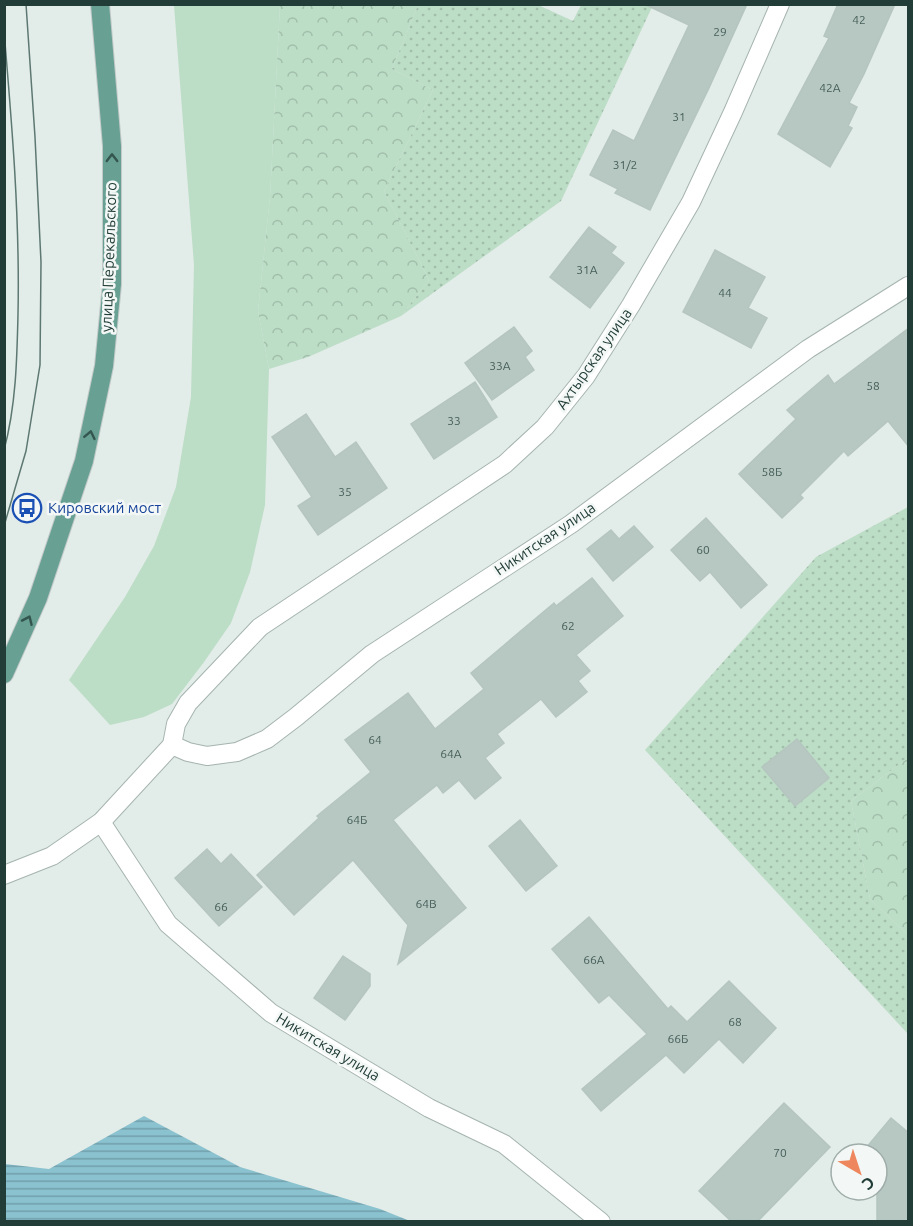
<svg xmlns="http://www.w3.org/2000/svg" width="913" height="1226" font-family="Ubuntu,sans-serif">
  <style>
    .grass { fill: #bcddc6 }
    .forest { fill: url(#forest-crowns) }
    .garden { fill: url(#garden-dots) }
    .water { fill: url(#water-rules) }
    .building { fill: #b7c7c1; stroke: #b5c5bf; stroke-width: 1.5 }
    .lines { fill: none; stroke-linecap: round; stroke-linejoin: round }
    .minor-casing { stroke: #a5b4af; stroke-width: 20 }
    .primary-casing { stroke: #c1c9c7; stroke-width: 20 }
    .minor { stroke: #fff; stroke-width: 18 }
    .primary { stroke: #68a094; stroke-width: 18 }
    .tram { stroke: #5d7872; stroke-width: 1.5 }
    .oneway { stroke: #34564e }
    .labels { text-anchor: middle; stroke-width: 5; stroke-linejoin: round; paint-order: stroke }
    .number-label { font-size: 12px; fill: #47605a }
    .street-label { font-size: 15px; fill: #223d37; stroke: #f3f8f6 }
    .transit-label { font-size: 15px; fill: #164399; stroke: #f3f8f6; text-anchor: start }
  </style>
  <defs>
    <pattern id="forest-crowns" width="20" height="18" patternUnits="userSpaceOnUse" patternTransform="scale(1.5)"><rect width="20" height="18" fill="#bcddc6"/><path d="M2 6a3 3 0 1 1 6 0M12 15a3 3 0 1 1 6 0" fill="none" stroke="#a1bfab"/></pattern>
    <pattern id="garden-dots" width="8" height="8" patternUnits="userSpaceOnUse" patternTransform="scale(1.5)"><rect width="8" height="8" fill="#bcddc6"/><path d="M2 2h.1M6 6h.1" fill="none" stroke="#a1bfab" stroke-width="1.8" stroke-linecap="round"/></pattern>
    <pattern id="water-rules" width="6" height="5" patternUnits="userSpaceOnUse" patternTransform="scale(1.5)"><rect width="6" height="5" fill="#8bc2d0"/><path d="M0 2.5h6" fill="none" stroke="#719faa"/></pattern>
  </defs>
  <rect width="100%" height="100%" fill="#e2ece8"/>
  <path class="grass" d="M 174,5 L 280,5 L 270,197 L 258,311 L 269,369 L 265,505 L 250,572 L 231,623 L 204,662 L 172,704 L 144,717 L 110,725 L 69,680 L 125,597 L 154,546 L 176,487 L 191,397 L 194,265 Z"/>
  <g class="forest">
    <path d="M 280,5 L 418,5 L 392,69 L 433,90 L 384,191 L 429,280 L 401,316 L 308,357 L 269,369 L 258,311 L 270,197 Z"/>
    <path d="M 906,759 L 908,759 L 908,935 L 870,899 L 851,801 Z"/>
  </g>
  <g class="garden">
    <path d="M 418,5 L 538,5 L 573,21 L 581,5 L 653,5 L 561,201 L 401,316 L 429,280 L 384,191 L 433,90 L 392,69 Z"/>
    <path d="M 908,507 L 908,759 L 906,759 L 851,801 L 870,899 L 908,935 L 908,1034 L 645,750 L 816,557 Z"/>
  </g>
  <path class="water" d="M 144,1116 L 240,1167 L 380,1209 L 410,1221 L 5,1221 L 5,1164 L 49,1169 Z"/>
  <g class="building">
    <path d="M 644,4 L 747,4 L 709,88 L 650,210 L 615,193 L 618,189 L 590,175 L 613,130 L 634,141 L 689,25 Z"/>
    <path d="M 838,4 L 895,4 L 864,74 L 849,103 L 857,107 L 848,126 L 852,128 L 830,167 L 778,134 L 829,38 L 824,36 Z"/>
    <path d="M 589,227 L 616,247 L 611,253 L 624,263 L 590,308 L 550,277 Z"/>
    <path d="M 715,250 L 765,277 L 748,308 L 767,318 L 751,348 L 683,312 Z"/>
    <path d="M 514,327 L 532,351 L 525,357 L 534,370 L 492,400 L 465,363 Z"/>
    <path d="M 909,328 L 909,447 L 888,421 L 848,456 L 844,451 L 800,495 L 803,498 L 782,518 L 739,474 L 796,419 L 787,410 L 828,375 L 834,384 Z"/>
    <path d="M 475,382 L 497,417 L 434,459 L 411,424 Z"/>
    <path d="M 306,414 L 335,457 L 356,442 L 387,488 L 318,535 L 298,506 L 312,497 L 272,437 Z"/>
    <path d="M 706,518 L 767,585 L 741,608 L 710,572 L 700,581 L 671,550 Z"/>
    <path d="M 634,526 L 653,547 L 613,581 L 587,549 L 611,530 L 619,539 Z"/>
    <path d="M 592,578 L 623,616 L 576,655 L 590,671 L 578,681 L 587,692 L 556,717 L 541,699 L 497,734 L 504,743 L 485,758 L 501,778 L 475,799 L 459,780 L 443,793 L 437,785 L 393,820 L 466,908 L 398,964 L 408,925 L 353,860 L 294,915 L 257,875 L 319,818 L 317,816 L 371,772 L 345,740 L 408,693 L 435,729 L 484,689 L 471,673 L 554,603 L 556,606 Z"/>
    <path d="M 797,739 L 829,778 L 795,806 L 762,767 Z"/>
    <path d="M 520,820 L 557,866 L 526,891 L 489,846 Z"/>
    <path d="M 207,849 L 221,864 L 231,854 L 262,887 L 219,926 L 175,878 Z"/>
    <path d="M 589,917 L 668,1009 L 671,1006 L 687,1022 L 729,981 L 776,1028 L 743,1063 L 719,1039 L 684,1073 L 666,1055 L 601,1111 L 582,1089 L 647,1034 L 609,995 L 599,1003 L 552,949 Z"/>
    <path d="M 343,956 L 370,974 L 370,986 L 345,1020 L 314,998 Z"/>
    <path d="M 784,1103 L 830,1147 L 758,1221 L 731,1221 L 699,1191 Z"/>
    <path d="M 891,1118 L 909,1133 L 909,1221 L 877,1221 L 877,1154 L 861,1154 Z"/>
  </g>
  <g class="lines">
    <g class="minor-casing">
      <g id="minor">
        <path d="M 172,745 L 176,724 L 188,703 L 260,627 L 505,464 L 545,427 L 586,376 L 631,305 L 691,202 L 733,112 L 780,4"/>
        <path d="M 172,745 L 188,752 L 207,756 L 237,752 L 267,739 L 296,717 L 372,654 L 571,524 L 808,349 L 908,286"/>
        <path d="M 101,822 L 168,924 L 271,1013 L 429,1108 L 504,1144 L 601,1222"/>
        <path d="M 4,875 L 52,856 L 101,822 L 172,745"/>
      </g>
    </g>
    <g class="primary-casing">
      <path id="primary" d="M 4,674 L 38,598 L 84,461 L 104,366 L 112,284 L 112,146 L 100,4"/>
    </g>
    <use href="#minor" class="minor"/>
    <use href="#primary" class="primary"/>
    <g class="tram">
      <path d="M 4,31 C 12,125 20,219 18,314 C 17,359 16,406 4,450"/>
      <path d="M 4,526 L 26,451 L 40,365 L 41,262 L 35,137 L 26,4"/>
    </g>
  </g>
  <defs><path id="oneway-chevron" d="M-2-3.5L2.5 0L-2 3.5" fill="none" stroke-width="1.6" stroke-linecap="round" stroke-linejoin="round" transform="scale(1.5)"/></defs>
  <g class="oneway">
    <use href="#oneway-chevron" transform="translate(112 158) rotate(-90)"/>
    <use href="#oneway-chevron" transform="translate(90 435) rotate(-78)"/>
    <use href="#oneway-chevron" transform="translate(28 620) rotate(-66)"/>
  </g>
  <defs>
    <g id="bus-ring" transform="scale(1.5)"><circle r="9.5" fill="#f3f8f6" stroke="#1a4fb4" stroke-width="1.5"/><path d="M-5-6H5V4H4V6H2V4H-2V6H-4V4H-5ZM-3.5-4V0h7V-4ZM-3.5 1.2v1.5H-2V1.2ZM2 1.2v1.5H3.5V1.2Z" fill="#1a4fb4"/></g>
  </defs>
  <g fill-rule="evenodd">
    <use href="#bus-ring" x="27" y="508"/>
  </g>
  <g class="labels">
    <g class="number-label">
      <text x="859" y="24">42</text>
      <text x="720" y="36">29</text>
      <text x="830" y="92">42А</text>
      <text x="679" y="121">31</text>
      <text x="625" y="169">31/2</text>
      <text x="587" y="274">31А</text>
      <text x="725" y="297">44</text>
      <text x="500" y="370">33А</text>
      <text x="873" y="390">58</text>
      <text x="454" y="425">33</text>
      <text x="772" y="476">58Б</text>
      <text x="345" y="496">35</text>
      <text x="703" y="554">60</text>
      <text x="568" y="630">62</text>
      <text x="375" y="744">64</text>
      <text x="451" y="758">64А</text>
      <text x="357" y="824">64Б</text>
      <text x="426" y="908">64В</text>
      <text x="221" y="911">66</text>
      <text x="594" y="964">66А</text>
      <text x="735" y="1026">68</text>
      <text x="678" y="1043">66Б</text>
      <text x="780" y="1157">70</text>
    </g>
    <g class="street-label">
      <text transform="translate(109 257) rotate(-88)" y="5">улица Перекальского</text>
      <text transform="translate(594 359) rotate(-55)" y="5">Ахтырская улица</text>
      <text transform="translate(545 539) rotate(-34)" y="5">Никитская улица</text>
      <text transform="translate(328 1047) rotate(31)" y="5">Никитская улица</text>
    </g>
    <g class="transit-label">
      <text x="48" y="513">Кировский мост</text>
    </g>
  </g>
  <rect width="913" height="1226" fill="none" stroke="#223d37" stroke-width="12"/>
  <g transform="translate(859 1172) rotate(141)"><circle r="28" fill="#f3f8f6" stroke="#9fadaa" stroke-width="1.5"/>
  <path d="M0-4.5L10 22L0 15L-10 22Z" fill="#ee875e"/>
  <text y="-9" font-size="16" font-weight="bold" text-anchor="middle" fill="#223d37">С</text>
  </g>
</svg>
